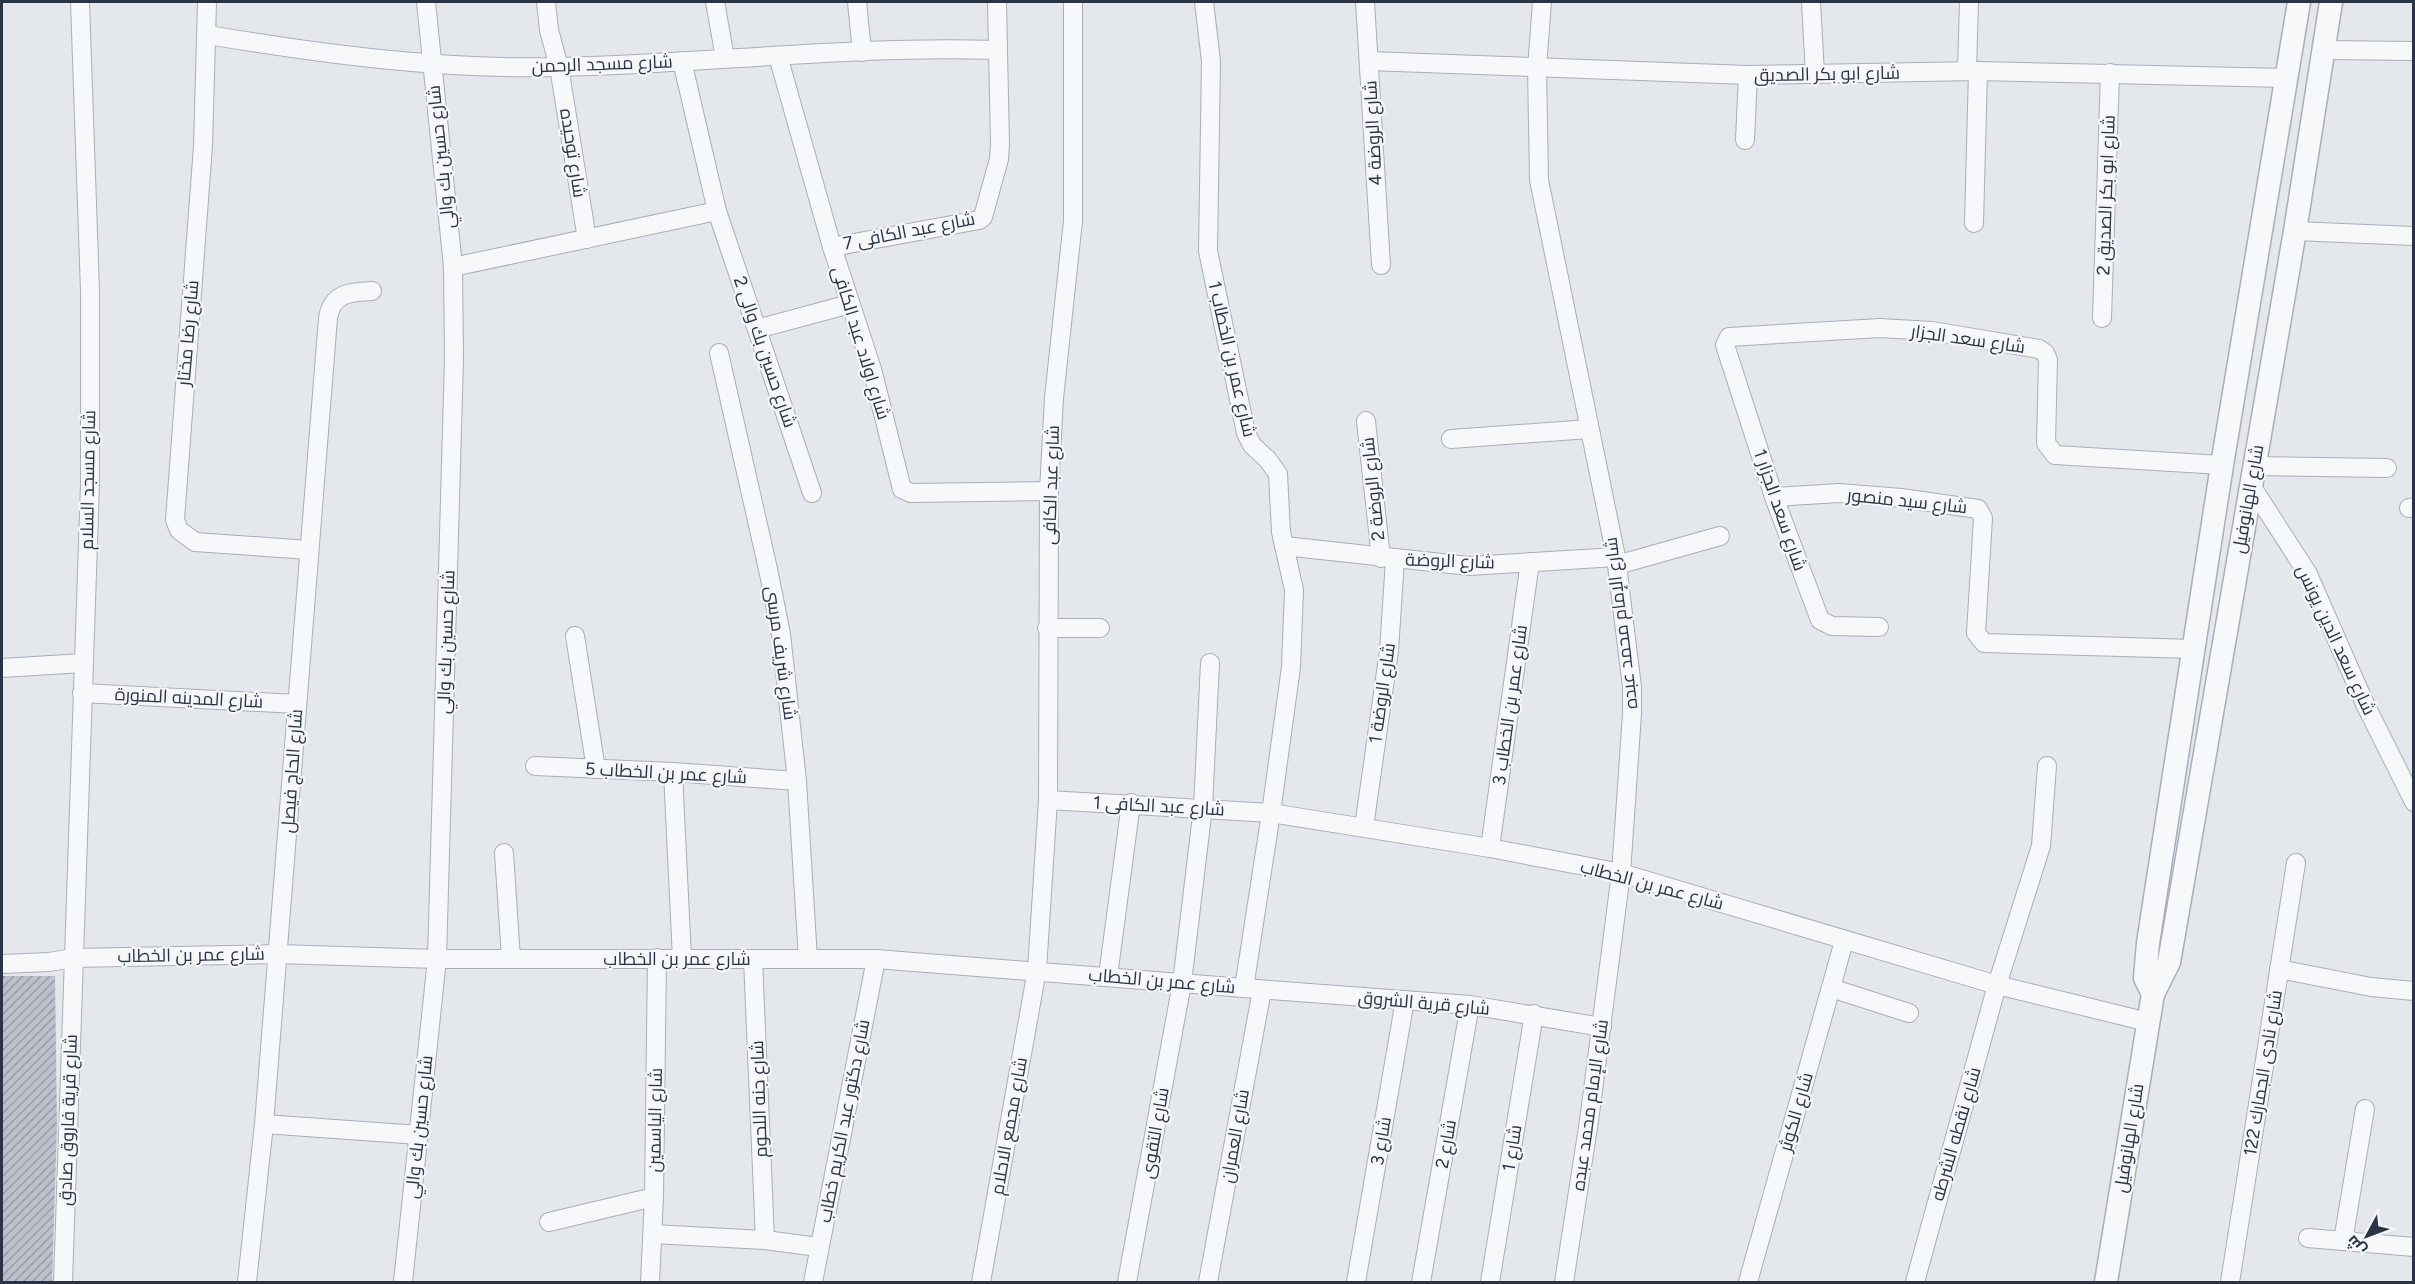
<svg xmlns="http://www.w3.org/2000/svg" width="2415" height="1284" font-family="Figtree,Cairo,sans-serif">
  <style>
    .building { fill: url(#building-hatch) }
    .lines { fill: none; stroke-linecap: round; stroke-linejoin: round }
    .minor-casing { stroke: #a9aeb7; stroke-width: 20 }
    .tertiary-casing { stroke: #a9aeb7; stroke-width: 25 }
    .minor { stroke: #f7f8fa; stroke-width: 18 }
    .tertiary { stroke: #f7f8fa; stroke-width: 22 }
    .labels { text-anchor: middle; stroke-width: 4.5; stroke-linejoin: round; paint-order: stroke }
    .street-label { font-size: 18px; fill: #2b3445; stroke: #f4f6f9 }
  </style>
  <defs>
    <pattern id="building-hatch" width="6" height="6" patternUnits="userSpaceOnUse" patternTransform="scale(1.5)"><rect width="6" height="6" fill="#bbc0ca"/><path d="M-1 1l2-2M0 6l6-6M5 7l2-2" fill="none" stroke="#989da6"/></pattern>
  </defs>
  <rect width="100%" height="100%" fill="#e4e7ec"/>
  <path class="building" d="M 2,976 L 55,976 L 57,1124 L 52,1282 L 2,1282 Z"/>
  <g class="lines">
    <g class="minor-casing">
      <g id="minor">
        <path d="M 207,2 L 203,146 L 175,520 L 179,530 L 195,542 L 309,550"/>
        <path d="M 546,2 L 549,30 L 559,67 L 587,239"/>
        <path d="M 715,2 L 725,58"/>
        <path d="M 857,2 L 862,52"/>
        <path d="M 1365,2 L 1381,265"/>
        <path d="M 1542,2 L 1537,68 L 1539,180 L 1616,557 L 1632,687 L 1632,714 L 1621,873 L 1589,1121 L 1564,1282"/>
        <path d="M 1811,2 L 1815,74"/>
        <path d="M 208,35 C 323,54 441,70 559,67 C 705,64 851,45 997,50"/>
        <path d="M 2325,50 L 2414,51"/>
        <path d="M 778,56 L 832,247 L 872,369 L 902,489 L 911,493 L 1049,491"/>
        <path d="M 682,61 L 717,211 L 812,493"/>
        <path d="M 1369,61 L 1748,75 L 1978,71 L 2286,78"/>
        <path d="M 1967,71 L 1969,2"/>
        <path d="M 1745,140 L 1748,75"/>
        <path d="M 1974,223 L 1978,71"/>
        <path d="M 2295,231 L 2414,236"/>
        <path d="M 832,247 L 979,220 L 983,217 L 999,159 L 1000,144 L 997,2"/>
        <path d="M 453,267 L 717,211"/>
        <path d="M 2102,318 L 2110,73"/>
        <path d="M 757,329 L 850,304"/>
        <path d="M 719,353 L 768,569 L 781,634 L 797,781 L 808,959"/>
        <path d="M 1366,421 L 1381,558"/>
        <path d="M 1451,439 L 1589,429"/>
        <path d="M 2253,466 L 2387,468"/>
        <path d="M 2250,484 L 2308,574 L 2365,704 L 2414,802"/>
        <path d="M 1774,497 L 1839,493 L 1901,498 L 1978,509 L 1983,518 L 1976,633 L 1984,643 L 2194,649"/>
        <path d="M 2409,508 L 2414,507"/>
        <path d="M 1284,546 L 1469,566 L 1616,557"/>
        <path d="M 1617,565 L 1720,536"/>
        <path d="M 1879,627 L 1832,626 L 1820,620 L 1774,497 L 1725,345 L 1729,337 L 1880,328 L 1932,331 L 2039,349 L 2045,353 L 2048,360 L 2046,443 L 2055,455 L 2222,465"/>
        <path d="M 1047,628 L 1100,628"/>
        <path d="M 575,636 L 596,769"/>
        <path d="M 2,668 L 83,663"/>
        <path d="M 82,693 L 297,704"/>
        <path d="M 535,766 L 673,772 L 797,781"/>
        <path d="M 673,772 L 682,959"/>
        <path d="M 1048,800 L 1271,813 L 1291,667 L 1294,590 L 1281,532 L 1278,474 L 1268,460 L 1252,445 L 1246,433 L 1208,251 L 1211,61 L 1204,2"/>
        <path d="M 1364,827 L 1389,651 L 1395,559"/>
        <path d="M 1490,848 L 1530,562"/>
        <path d="M 504,853 L 511,959"/>
        <path d="M 753,959 L 765,1240"/>
        <path d="M 2,964 L 49,962 L 73,958 L 278,954 L 437,959 L 876,959 L 1244,988 L 1271,813 L 1490,848 L 1621,873 L 1997,985 L 2148,1022"/>
        <path d="M 2279,969 L 2371,987 L 2414,991"/>
        <path d="M 1108,976 L 1131,803"/>
        <path d="M 1244,988 L 1470,1005 L 1602,1027"/>
        <path d="M 1831,988 L 1909,1013"/>
        <path d="M 264,1124 L 419,1135"/>
        <path d="M 549,1222 L 654,1197"/>
        <path d="M 653,1234 L 765,1240 L 818,1247"/>
        <path d="M 2308,1238 L 2414,1247"/>
        <path d="M 2343,1241 L 2365,1109"/>
        <path d="M 63,1282 L 90,484 L 90,291 L 80,2"/>
        <path d="M 247,1282 L 264,1124 L 328,318 C 332,293 350,292 372,291"/>
        <path d="M 403,1282 L 437,959 L 454,358 L 453,267 L 426,2"/>
        <path d="M 650,1282 L 654,1197 L 657,958"/>
        <path d="M 813,1282 L 876,959"/>
        <path d="M 981,1282 L 1037,970 L 1048,800 L 1049,491 L 1054,398 L 1073,221 L 1073,2"/>
        <path d="M 1127,1282 L 1182,983 L 1203,807 L 1210,663"/>
        <path d="M 1208,1282 L 1262,990"/>
        <path d="M 1356,1282 L 1405,1000"/>
        <path d="M 1421,1282 L 1470,1005"/>
        <path d="M 1490,1282 L 1534,1014"/>
        <path d="M 1748,1282 L 1844,941"/>
        <path d="M 1915,1282 L 1997,985 L 2041,846 L 2047,766"/>
        <path d="M 2230,1282 L 2296,863"/>
      </g>
    </g>
    <g class="tertiary-casing">
      <g id="tertiary">
        <path d="M 2153,994 L 2145,978 L 2148,943 L 2222,465 L 2299,2"/>
        <path d="M 2106,1282 L 2153,994 L 2169,962 L 2172,945 L 2295,231 L 2331,2"/>
      </g>
    </g>
    <use href="#minor" class="minor"/>
    <use href="#tertiary" class="tertiary"/>
  </g>
  <g class="labels">
    <g class="street-label">
      <text transform="translate(602 64) rotate(-2)" y="6">شارع مسجد الرحمن</text>
      <text transform="translate(1827 74) rotate(-1)" y="6">شارع ابو بكر الصديق</text>
      <text transform="translate(1373 133) rotate(-93)" y="6">شارع الروضة 4</text>
      <text transform="translate(573 153) rotate(81)" y="6">شارع توحيده</text>
      <text transform="translate(441 157) rotate(-96)" y="6">شارع حسين بك والي</text>
      <text transform="translate(2106 195) rotate(-88)" y="6">شارع ابو بكر الصديق 2</text>
      <text transform="translate(909 231) rotate(-11)" y="6">شارع عبد الكافى 7</text>
      <text transform="translate(188 333) rotate(-85)" y="6">شارع رضا مختار</text>
      <text transform="translate(1968 339) rotate(8)" y="6">شارع سعد الجزار</text>
      <text transform="translate(861 343) rotate(73)" y="6">شارع اولاد عبد الكافى</text>
      <text transform="translate(765 352) rotate(71)" y="6">شارع حسين بك والى 2</text>
      <text transform="translate(1232 359) rotate(77)" y="6">شارع عمر بن الخطاب 1</text>
      <text transform="translate(88 480) rotate(-89)" y="6">شارع مسجد السلام</text>
      <text transform="translate(1051 485) rotate(-88)" y="6">شارع عبد الكافى</text>
      <text transform="translate(1373 489) rotate(-96)" y="6">شارع الروضة 2</text>
      <text transform="translate(2248 499) rotate(-80)" y="6">شارع الهانوفيل</text>
      <text transform="translate(1907 501) rotate(6)" y="6">شارع سيد منصور</text>
      <text transform="translate(1780 510) rotate(71)" y="6">شارع سعد الجزار 1</text>
      <text transform="translate(1450 561) rotate(2)" y="6">شارع الروضة</text>
      <text transform="translate(1621 623) rotate(-97)" y="6">شارع الإمام محمد عبده</text>
      <text transform="translate(2336 640) rotate(65)" y="6">شارع سعد الدين يونس</text>
      <text transform="translate(446 642) rotate(-88)" y="6">شارع حسين بك والي</text>
      <text transform="translate(781 653) rotate(82)" y="6">شارع شريف مرسى</text>
      <text transform="translate(1382 693) rotate(-82)" y="6">شارع الروضة 1</text>
      <text transform="translate(189 698) rotate(3)" y="6">شارع المدينه المنورة</text>
      <text transform="translate(1510 705) rotate(-82)" y="6">شارع عمر بن الخطاب 3</text>
      <text transform="translate(292 771) rotate(-86)" y="6">شارع الحاج فيصل</text>
      <text transform="translate(666 773) rotate(3)" y="6">شارع عمر بن الخطاب 5</text>
      <text transform="translate(1159 806) rotate(3)" y="6">شارع عبد الكافى 1</text>
      <text transform="translate(1652 885) rotate(15)" y="6">شارع عمر بن الخطاب</text>
      <text transform="translate(191 955) rotate(-1)" y="6">شارع عمر بن الخطاب</text>
      <text x="677" y="965">شارع عمر بن الخطاب</text>
      <text transform="translate(1162 981) rotate(5)" y="6">شارع عمر بن الخطاب</text>
      <text transform="translate(1424 1003) rotate(5)" y="6">شارع قرية الشروق</text>
      <text transform="translate(2263 1073) rotate(-81)" y="6">شارع نادى الجمارك 122</text>
      <text transform="translate(759 1099) rotate(-92)" y="6">شارع جنه اللحوم</text>
      <text transform="translate(1590 1105) rotate(-82)" y="6">شارع الإمام محمد عبده</text>
      <text transform="translate(1796 1112) rotate(-74)" y="6">شارع الكوثر</text>
      <text transform="translate(68 1120) rotate(-88)" y="6">شارع قرية فاروق صادق</text>
      <text transform="translate(655 1120) rotate(-89)" y="6">شارع الياسمين</text>
      <text transform="translate(844 1121) rotate(-79)" y="6">شارع دكتور عبد الكريم خطاب</text>
      <text transform="translate(1009 1126) rotate(-80)" y="6">شارع مجمع الاحلام</text>
      <text transform="translate(419 1127) rotate(-84)" y="6">شارع حسين بك والي</text>
      <text transform="translate(1155 1133) rotate(-80)" y="6">شارع التقوى</text>
      <text transform="translate(1956 1134) rotate(-74)" y="6">شارع نقطه الشرطه</text>
      <text transform="translate(1235 1136) rotate(-80)" y="6">شارع العمران</text>
      <text transform="translate(2129 1138) rotate(-81)" y="6">شارع الهانوفيل</text>
      <text transform="translate(1381 1141) rotate(-80)" y="6">شارع 3</text>
      <text transform="translate(1446 1144) rotate(-80)" y="6">شارع 2</text>
      <text transform="translate(1512 1148) rotate(-81)" y="6">شارع 1</text>
    </g>
  </g>
  <rect width="2415" height="1284" fill="none" stroke="#2b3445" stroke-width="6"/>
  <g transform="translate(2367 1236) rotate(229)" stroke="#f4f6f9" stroke-width="4.5" paint-order="stroke">
  <path d="M0-4.5L10 22L0 15L-10 22Z" fill="#2b3445"/>
  <text y="-9" font-size="16" font-weight="bold" text-anchor="middle" fill="#2b3445">ش</text>
  </g>
</svg>
